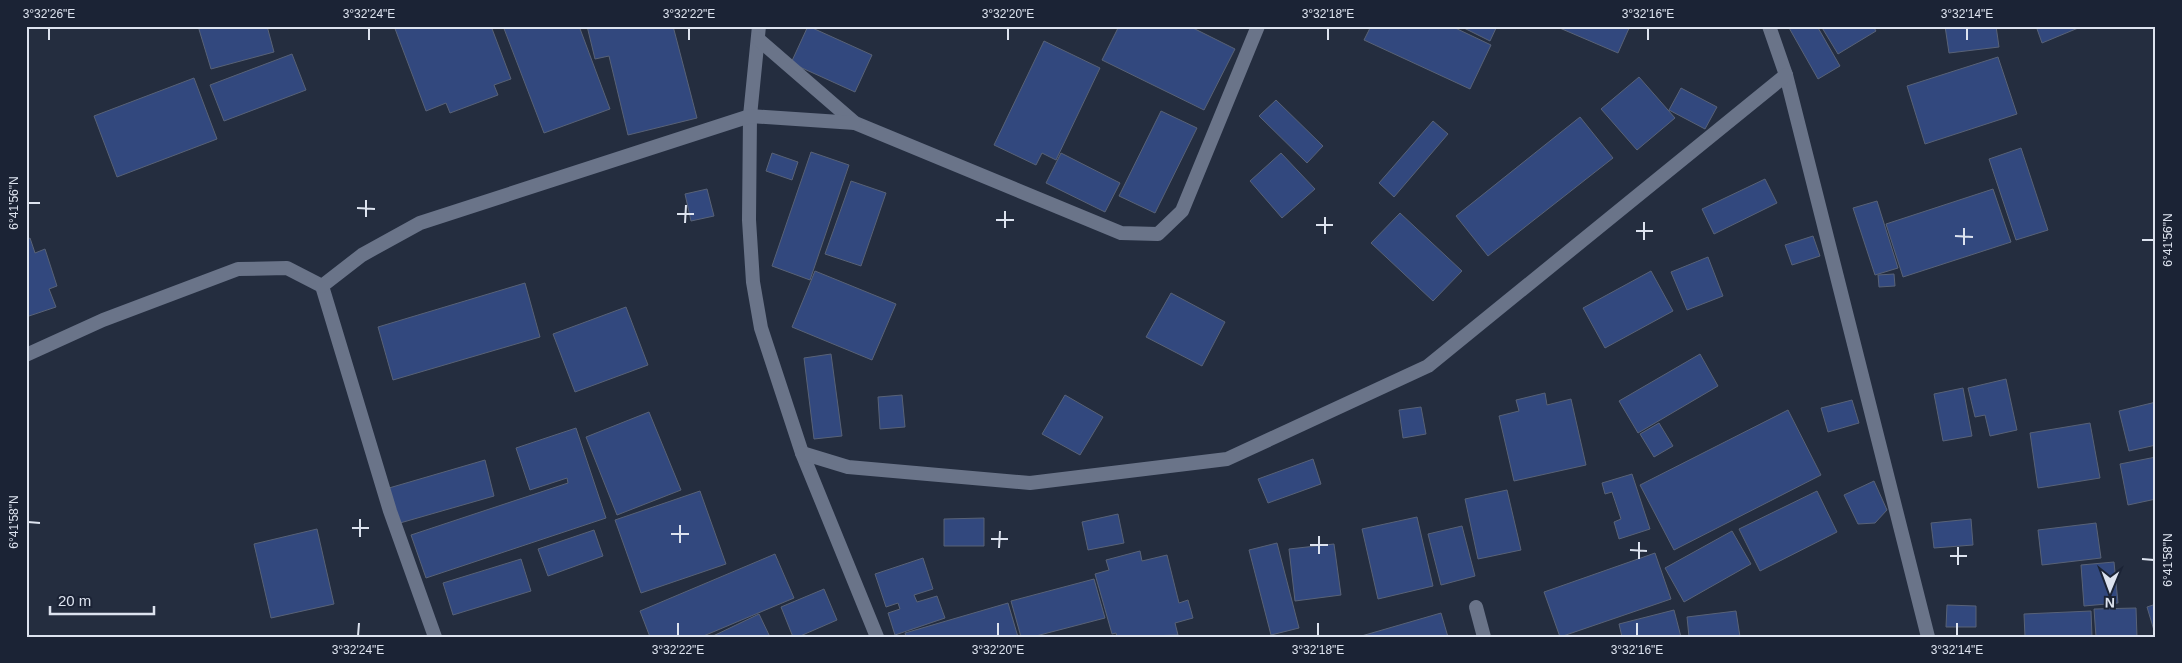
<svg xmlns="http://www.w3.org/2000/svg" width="2182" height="663" font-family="Helvetica,sans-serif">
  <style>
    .building { fill: #32487e; stroke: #586277 }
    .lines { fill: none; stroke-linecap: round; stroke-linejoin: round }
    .minor { stroke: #6a7489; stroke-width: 14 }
    .ticks { fill: none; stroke: #dde3ef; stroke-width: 2 }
    .neatline { fill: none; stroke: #dde3ef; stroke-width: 2 }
    .ticks-label { font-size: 12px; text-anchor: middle; fill: #dde3ef }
  </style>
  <rect width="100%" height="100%" fill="#242d3f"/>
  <g class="building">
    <path d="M 198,26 L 267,26 L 274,52 L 211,69 Z"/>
    <path d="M 394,26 L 491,26 L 511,79 L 494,85 L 498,95 L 450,113 L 446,103 L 426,111 Z"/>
    <path d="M 503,26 L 579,26 L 610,109 L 544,133 Z"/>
    <path d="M 587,26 L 673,26 L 697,118 L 628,135 L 609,56 L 595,59 Z"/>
    <path d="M 808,26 L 872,55 L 855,92 L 791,63 Z"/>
    <path d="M 1119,26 L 1189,26 L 1235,49 L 1204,110 L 1102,60 Z"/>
    <path d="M 1371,26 L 1451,26 L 1491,45 L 1470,89 L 1364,40 Z"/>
    <path d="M 1460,26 L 1497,26 L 1490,41 Z"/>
    <path d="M 1555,26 L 1630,26 L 1618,53 Z"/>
    <path d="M 1788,26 L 1817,26 L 1840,66 L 1818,79 Z"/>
    <path d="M 1821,26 L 1873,26 L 1876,31 L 1838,54 Z"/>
    <path d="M 1945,26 L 1996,26 L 1999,47 L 1949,53 Z"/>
    <path d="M 2036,26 L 2083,26 L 2042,43 Z"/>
    <path d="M 1044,41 L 1100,68 L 1056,160 L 1042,153 L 1036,165 L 994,145 Z"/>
    <path d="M 292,54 L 306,90 L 224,121 L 210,85 Z"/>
    <path d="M 1998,57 L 2017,114 L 1925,144 L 1907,86 Z"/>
    <path d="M 1639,77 L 1675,118 L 1637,150 L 1601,109 Z"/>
    <path d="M 194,78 L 217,139 L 117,177 L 94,116 Z"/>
    <path d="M 1681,88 L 1717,107 L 1705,129 L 1669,110 Z"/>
    <path d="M 1276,100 L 1323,146 L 1307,163 L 1259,116 Z"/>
    <path d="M 1161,111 L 1197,128 L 1155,213 L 1119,196 Z"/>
    <path d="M 1580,117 L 1613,158 L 1488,256 L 1456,216 Z"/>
    <path d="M 1433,121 L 1448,134 L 1394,197 L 1379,183 Z"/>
    <path d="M 2021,148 L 2048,230 L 2016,240 L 1989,159 Z"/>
    <path d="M 811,152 L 849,165 L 810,280 L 772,266 Z"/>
    <path d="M 772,153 L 798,162 L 792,180 L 766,171 Z"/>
    <path d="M 1061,153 L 1120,183 L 1105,212 L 1046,183 Z"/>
    <path d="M 1281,153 L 1315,189 L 1282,218 L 1250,181 Z"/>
    <path d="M 1765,179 L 1777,203 L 1714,234 L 1702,209 Z"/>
    <path d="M 851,181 L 886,193 L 861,266 L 825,254 Z"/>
    <path d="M 707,189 L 714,216 L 691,221 L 685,194 Z"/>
    <path d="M 1993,189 L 2011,242 L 1903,277 L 1886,224 Z"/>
    <path d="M 1877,201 L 1898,268 L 1875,275 L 1853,208 Z"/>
    <path d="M 1400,213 L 1462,271 L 1433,301 L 1371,243 Z"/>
    <path d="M 1813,236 L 1820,256 L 1792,265 L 1785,245 Z"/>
    <path d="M 30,238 L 35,253 L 45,249 L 57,286 L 49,289 L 56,307 L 26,317 L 26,240 Z"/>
    <path d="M 1708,257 L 1723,296 L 1687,310 L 1671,272 Z"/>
    <path d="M 815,271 L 896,304 L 872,360 L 792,327 Z"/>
    <path d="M 1651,271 L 1673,311 L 1605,348 L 1583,308 Z"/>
    <path d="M 1894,274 L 1895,286 L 1879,287 L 1878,275 Z"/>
    <path d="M 525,283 L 540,337 L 393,380 L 378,327 Z"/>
    <path d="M 1171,293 L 1225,322 L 1202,366 L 1146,337 Z"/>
    <path d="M 626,307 L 648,365 L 575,392 L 553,334 Z"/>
    <path d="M 831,354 L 842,436 L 814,439 L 804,358 Z"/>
    <path d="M 1700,354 L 1718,386 L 1638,433 L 1619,401 Z"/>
    <path d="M 2006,379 L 2017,430 L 1990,436 L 1985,415 L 1975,417 L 1968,388 Z"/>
    <path d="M 1963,388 L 1972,436 L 1943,441 L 1934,394 Z"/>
    <path d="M 1545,393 L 1547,405 L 1571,399 L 1586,465 L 1514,481 L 1499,416 L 1519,411 L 1516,400 Z"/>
    <path d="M 902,395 L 905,427 L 880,429 L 878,397 Z"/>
    <path d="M 1065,395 L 1103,417 L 1080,455 L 1042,434 Z"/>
    <path d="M 1852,400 L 1859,423 L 1828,432 L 1821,408 Z"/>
    <path d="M 2156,402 L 2156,445 L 2129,451 L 2119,411 Z"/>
    <path d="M 1421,407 L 1426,434 L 1403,438 L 1399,410 Z"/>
    <path d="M 1788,410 L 1821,475 L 1674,550 L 1640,485 Z"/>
    <path d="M 649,412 L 681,490 L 617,515 L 586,437 Z"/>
    <path d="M 1659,423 L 1673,446 L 1654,457 L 1640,434 Z"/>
    <path d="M 2090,423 L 2100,478 L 2038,488 L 2030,433 Z"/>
    <path d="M 576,428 L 606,518 L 426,578 L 411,535 L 568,483 L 567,478 L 530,490 L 516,448 Z"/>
    <path d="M 2156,457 L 2156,499 L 2128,505 L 2120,464 Z"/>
    <path d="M 1313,459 L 1321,484 L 1268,503 L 1258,479 Z"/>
    <path d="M 485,460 L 494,496 L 400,523 L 389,488 Z"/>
    <path d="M 1632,474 L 1650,529 L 1619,539 L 1614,522 L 1621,519 L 1612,492 L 1605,494 L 1602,483 Z"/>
    <path d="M 1874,481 L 1887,510 L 1875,523 L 1858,524 L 1844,495 Z"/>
    <path d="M 1507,490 L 1521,550 L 1478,559 L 1465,499 Z"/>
    <path d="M 700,491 L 726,564 L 641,593 L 615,520 Z"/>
    <path d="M 1817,491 L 1837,532 L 1760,571 L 1739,529 Z"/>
    <path d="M 1118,514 L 1124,543 L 1088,550 L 1082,522 Z"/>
    <path d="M 1417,517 L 1433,586 L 1378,599 L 1362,529 Z"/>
    <path d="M 984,518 L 984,546 L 944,546 L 944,519 Z"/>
    <path d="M 1971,519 L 1973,545 L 1934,548 L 1931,523 Z"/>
    <path d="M 2096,523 L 2101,558 L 2042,565 L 2038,530 Z"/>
    <path d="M 1462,526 L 1475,576 L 1441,585 L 1428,534 Z"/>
    <path d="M 317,529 L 334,604 L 271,618 L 254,544 Z"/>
    <path d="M 594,530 L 603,556 L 548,576 L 538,549 Z"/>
    <path d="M 1732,531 L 1751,564 L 1684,602 L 1665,568 Z"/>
    <path d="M 1277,543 L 1299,628 L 1271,635 L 1249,550 Z"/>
    <path d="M 1334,544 L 1341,595 L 1295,601 L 1289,549 Z"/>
    <path d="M 1140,551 L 1142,561 L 1167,555 L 1179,603 L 1188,600 L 1193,618 L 1175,623 L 1178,635 L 1117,637 L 1116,633 L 1112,634 L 1095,574 L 1109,570 L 1106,560 Z"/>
    <path d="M 1655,553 L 1671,599 L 1560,637 L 1544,592 Z"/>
    <path d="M 775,554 L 794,598 L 701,637 L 650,637 L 640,611 Z"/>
    <path d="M 923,558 L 933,589 L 914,595 L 917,602 L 937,596 L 945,618 L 895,635 L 888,613 L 900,609 L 898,603 L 886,607 L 875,574 Z"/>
    <path d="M 521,559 L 531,591 L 453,615 L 443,583 Z"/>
    <path d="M 2114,562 L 2118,603 L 2084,606 L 2081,565 Z"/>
    <path d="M 1094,579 L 1105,618 L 1032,637 L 1021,637 L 1011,601 Z"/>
    <path d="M 824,589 L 837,620 L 798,637 L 793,637 L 781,607 Z"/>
    <path d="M 1008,603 L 1018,637 L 906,637 L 905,633 Z"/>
    <path d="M 2156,604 L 2156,637 L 2147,607 Z"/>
    <path d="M 1947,605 L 1976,606 L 1976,627 L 1946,627 Z"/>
    <path d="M 2136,608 L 2137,637 L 2096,637 L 2094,609 Z"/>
    <path d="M 1674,610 L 1681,637 L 1622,637 L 1619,624 Z"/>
    <path d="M 1736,611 L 1740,637 L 1689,637 L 1687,617 Z"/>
    <path d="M 2091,611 L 2092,637 L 2025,637 L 2024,614 Z"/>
    <path d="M 1441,613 L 1448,637 L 1358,637 Z"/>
    <path d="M 759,614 L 770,637 L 711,637 Z"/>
  </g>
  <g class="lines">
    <g class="minor">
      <path d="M 759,26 L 750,116 L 749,220 L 753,282 L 761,328 L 802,453 L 877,637"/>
      <path d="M 1769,26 L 1786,75 L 1928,637"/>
      <path d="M 758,39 L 855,123 L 1121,233 L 1158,234 L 1182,211 L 1258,26"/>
      <path d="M 322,286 L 390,511 L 435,637"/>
      <path d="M 26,355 L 103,320 L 238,269 L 287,268 L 322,286 L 362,255 L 420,223 L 750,116 L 855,123"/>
      <path d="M 802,453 L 848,467 L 1030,483 L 1227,459 L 1428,366 L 1786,75"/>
      <path d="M 1476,607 L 1484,637"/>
    </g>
  </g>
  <path class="ticks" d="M 49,40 L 49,28M 369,40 L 369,28M 689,40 L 689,28M 1008,40 L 1008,28M 1328,40 L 1328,28M 1648,40 L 1648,28M 1967,40 L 1967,28M 28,203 L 40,203M 357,208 L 375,209M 677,214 L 694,214M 366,217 L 366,200M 996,220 L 1014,220M 685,223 L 686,205M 1316,225 L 1333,225M 1005,228 L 1005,211M 1636,231 L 1653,231M 1325,234 L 1325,217M 1955,236 L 1973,237M 1644,240 L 1644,222M 2142,240 L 2154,240M 1964,245 L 1964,228M 28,522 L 40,523M 352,528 L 369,528M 671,534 L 689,534M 360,537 L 360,519M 991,539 L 1008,539M 680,543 L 680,525M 1310,545 L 1328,545M 999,548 L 1000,531M 1630,550 L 1647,551M 1319,554 L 1319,536M 1950,556 L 1967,556M 1639,559 L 1639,542M 2142,559 L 2154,560M 1958,565 L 1958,547M 358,636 L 359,623M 678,636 L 678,623M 998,636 L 998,623M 1318,636 L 1318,623M 1637,636 L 1637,623M 1957,636 L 1957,623"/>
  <rect width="2182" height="663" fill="none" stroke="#1b2335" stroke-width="55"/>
  <g transform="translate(2110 590) rotate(181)" stroke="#1b2335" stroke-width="4" paint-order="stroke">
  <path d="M0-4L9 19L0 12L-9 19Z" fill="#dde3ef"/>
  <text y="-8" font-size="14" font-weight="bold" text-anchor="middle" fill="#dde3ef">N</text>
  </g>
  <path d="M50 606v8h104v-8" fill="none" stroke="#dde3ef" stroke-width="2.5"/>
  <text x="58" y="606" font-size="15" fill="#dde3ef" stroke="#1b2335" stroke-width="4" paint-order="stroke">20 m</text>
  <rect x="28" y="28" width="2126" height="608" class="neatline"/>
  <g class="ticks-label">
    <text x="49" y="18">3°32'26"E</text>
    <text x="369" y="18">3°32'24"E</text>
    <text x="689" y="18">3°32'22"E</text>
    <text x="1008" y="18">3°32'20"E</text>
    <text x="1328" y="18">3°32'18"E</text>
    <text x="1648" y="18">3°32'16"E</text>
    <text x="1967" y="18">3°32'14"E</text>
    <text transform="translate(14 203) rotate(-90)" y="4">6°41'56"N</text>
    <text transform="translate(2168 240) rotate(-90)" y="4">6°41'56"N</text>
    <text transform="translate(14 522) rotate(-90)" y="4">6°41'58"N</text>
    <text transform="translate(2168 560) rotate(-90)" y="4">6°41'58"N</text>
    <text x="358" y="654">3°32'24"E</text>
    <text x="678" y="654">3°32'22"E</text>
    <text x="998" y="654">3°32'20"E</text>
    <text x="1318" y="654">3°32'18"E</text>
    <text x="1637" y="654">3°32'16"E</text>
    <text x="1957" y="654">3°32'14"E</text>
  </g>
</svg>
